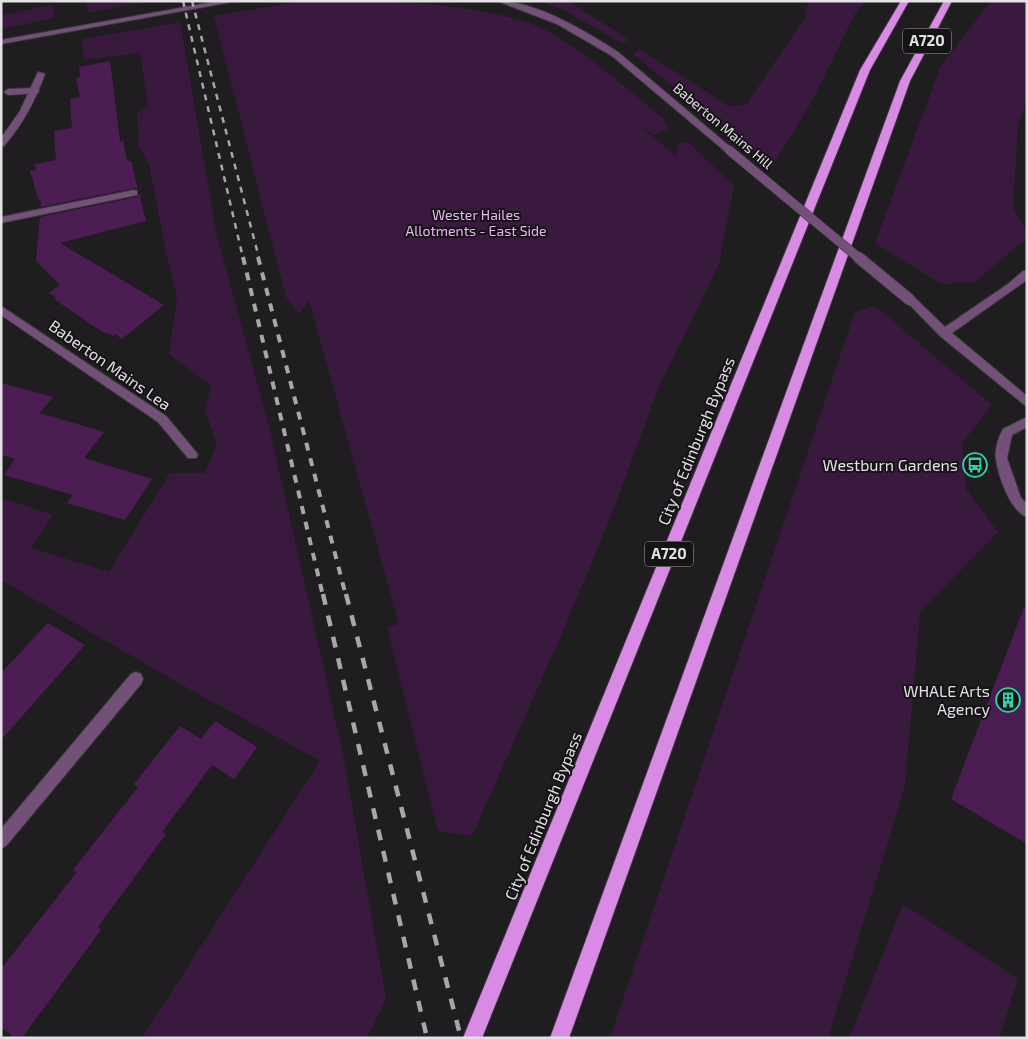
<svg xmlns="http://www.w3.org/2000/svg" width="1028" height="1039" font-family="'Exo 2',sans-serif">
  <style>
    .green { fill: #391a3e }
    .building { fill: #4b1d52 }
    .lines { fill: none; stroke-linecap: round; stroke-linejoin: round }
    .service-casing { stroke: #3a383b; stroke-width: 2 }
    .minor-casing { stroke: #3a383b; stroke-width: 2 }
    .trunk-casing { stroke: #3a383b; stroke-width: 2 }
    .service { fill: #725077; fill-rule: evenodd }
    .minor { fill: #725077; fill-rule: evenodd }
    .trunk { fill: #d98ae5; fill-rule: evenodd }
    .rail-far2 { stroke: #a8a6a9; stroke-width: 2.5; stroke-dasharray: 6 6; stroke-linecap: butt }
    .rail-far1 { stroke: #a8a6a9; stroke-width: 4; stroke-dasharray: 8 8; stroke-linecap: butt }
    .rail { stroke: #a8a6a9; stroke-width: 4.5; stroke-dasharray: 11 11; stroke-linecap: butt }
    .minor-bridge-far1-casing { stroke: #3a383b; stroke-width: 10; stroke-linecap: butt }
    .minor-bridge-casing { stroke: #3a383b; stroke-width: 13; stroke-linecap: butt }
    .minor-bridge-far1 { stroke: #725077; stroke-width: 9 }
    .minor-bridge { stroke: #725077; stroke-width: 11 }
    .labels { text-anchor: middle; stroke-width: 4; stroke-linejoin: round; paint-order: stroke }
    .far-street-label { font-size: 14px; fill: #e3e1e4; stroke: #161317 }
    .far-park-label { font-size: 14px; fill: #edb5f6; stroke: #161317 }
    .shield { fill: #161317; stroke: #a6a3a6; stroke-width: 1 }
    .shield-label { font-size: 15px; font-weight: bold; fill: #e3e1e4 }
    .street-label { font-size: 16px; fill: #e3e1e4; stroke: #161317 }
    .poi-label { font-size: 16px; fill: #e3e1e4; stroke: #161317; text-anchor: end }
  </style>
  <rect width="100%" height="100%" fill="#1f1d20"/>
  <g class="green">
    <path d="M 85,1 L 148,1 L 88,13 Z"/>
    <path d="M 303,1 C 379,1 472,0 542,28 C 586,51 624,87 663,118 L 668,130 L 654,135 L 633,120 L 676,156 L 678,143 L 688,142 L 734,186 L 719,264 L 659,387 L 609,521 L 563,631 L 472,836 L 438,831 L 387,627 L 399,624 L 309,300 L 299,314 L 286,297 L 214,16 Z"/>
    <path d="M 536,1 L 568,1 L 629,40 L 622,43 L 562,9 Z"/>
    <path d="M 809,1 L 865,1 L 855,14 L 811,103 L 772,167 L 633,54 L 640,49 L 728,106 L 746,105 L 804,19 Z"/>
    <path d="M 991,1 L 1027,1 L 1027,100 L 1018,125 L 1013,207 L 1027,232 L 1027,238 L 975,282 L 941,284 L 875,243 L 941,66 Z"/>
    <path d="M 52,5 L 54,18 L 1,29 L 1,15 Z"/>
    <path d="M 180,22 L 217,236 L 270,430 L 343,754 L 386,999 L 367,1038 L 142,1038 L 320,761 L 175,681 L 1,580 L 1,498 L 53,515 L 31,548 L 109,572 L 170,473 L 205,473 L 217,444 L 205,410 L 211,386 L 169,354 L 177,298 L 165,246 L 149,164 L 139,145 L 137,113 L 148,106 L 140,53 L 84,60 L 82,39 Z"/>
    <path d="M 875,306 L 992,405 L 962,443 L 966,489 L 998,532 L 920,612 L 905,786 L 828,1038 L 610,1038 L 855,312 Z"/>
    <path d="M 903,904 L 1018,979 L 999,1038 L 849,1038 Z"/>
  </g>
  <g class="building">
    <path d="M 110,61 L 120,141 L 123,140 L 127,161 L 131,161 L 138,190 L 134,188 L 40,207 L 41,201 L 39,201 L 30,171 L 36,170 L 35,164 L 56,160 L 54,131 L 72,128 L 70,99 L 80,97 L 76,78 L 80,77 L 79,67 Z"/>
    <path d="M 139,193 L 146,221 L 60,243 L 164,305 L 122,339 L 115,334 L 113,336 L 101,331 L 54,299 L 56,297 L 49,293 L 60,285 L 36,261 L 40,217 L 137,197 Z"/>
    <path d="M 1,383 L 53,397 L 40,413 L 104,432 L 84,458 L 152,479 L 125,520 L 67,503 L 73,495 L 4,475 L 15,459 L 1,455 Z"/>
    <path d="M 1024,607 L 1027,607 L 1027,844 L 951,799 Z"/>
    <path d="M 48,623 L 85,645 L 1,740 L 1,673 Z"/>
    <path d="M 215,721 L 257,747 L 234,779 L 212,765 L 162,832 L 166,834 L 98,927 L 101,930 L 22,1038 L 15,1038 L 1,1027 L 1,969 L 76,873 L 73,870 L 138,787 L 134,784 L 180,726 L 201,739 Z"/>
  </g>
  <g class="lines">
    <g class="service-casing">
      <g id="service">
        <path d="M 35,88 L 39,91 L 38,93 L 8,95 L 4,92 L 8,89 Z"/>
        <path d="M 134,190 L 137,191 L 137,195 L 1,223 L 1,217 Z"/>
        <path d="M 1027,417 L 1027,427 L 1012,435 L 1007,458 L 1021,498 L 1027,504 L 1027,517 C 1011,512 998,476 996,459 C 994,451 999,436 1003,429 Z"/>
      </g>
    </g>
    <g class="minor-casing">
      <g id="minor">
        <path d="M 219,1 L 237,1 L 1,44 L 1,40 Z"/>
        <path d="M 497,1 C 537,1 585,31 618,52 L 734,150 L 732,152 L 726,152 L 612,56 L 557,24 Z"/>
        <path d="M 38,72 L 45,74 C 35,101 23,124 4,146 L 1,147 L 1,138 L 20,111 Z"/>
        <path d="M 1023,271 L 1027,271 L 1027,280 L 952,333 L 1027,396 L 1027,407 L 940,336 L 905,300 L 910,296 L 914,297 L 945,327 L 1008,284 Z"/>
        <path d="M 1,306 L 166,416 L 196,452 L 198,455 L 196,458 L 188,458 L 158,422 L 1,315 Z"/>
        <path d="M 136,672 L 141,674 L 143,679 L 141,684 L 6,846 L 1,849 L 1,829 L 131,674 Z"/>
      </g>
    </g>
    <g class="trunk-casing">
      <g id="trunk">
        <path d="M 901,1 L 909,1 L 870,70 L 482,1038 L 463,1038 L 860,70 Z"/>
        <path d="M 944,1 L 952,1 L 910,81 L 569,1038 L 550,1038 L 900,81 Z"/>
      </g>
    </g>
    <use href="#service" class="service"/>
    <use href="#minor" class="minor"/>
    <use href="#trunk" class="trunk"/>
    <g class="rail-far2">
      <path d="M 183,1 L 243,258"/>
      <path d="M 192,1 L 259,258"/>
    </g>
    <g class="rail-far1">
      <path d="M 243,257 L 323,596"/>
      <path d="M 258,257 L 346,596"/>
    </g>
    <g class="rail">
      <path d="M 323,594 L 427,1038"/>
      <path d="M 346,594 L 461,1038"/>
    </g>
    <g class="minor-bridge-far1-casing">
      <path id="minor-bridge-far1" d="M 729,150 L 859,258"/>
    </g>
    <g class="minor-bridge-casing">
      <path id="minor-bridge" d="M 858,257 L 910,300"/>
    </g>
    <use href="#minor-bridge-far1" class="minor-bridge-far1"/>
    <use href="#minor-bridge" class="minor-bridge"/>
  </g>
  <defs>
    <g id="bus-ring" transform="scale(1.25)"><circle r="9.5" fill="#161317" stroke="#29d5ad" stroke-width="1.5"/><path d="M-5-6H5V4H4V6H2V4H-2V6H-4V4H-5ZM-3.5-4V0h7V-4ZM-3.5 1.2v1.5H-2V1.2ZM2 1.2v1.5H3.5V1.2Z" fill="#29d5ad"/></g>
    <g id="building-ring" transform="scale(1.25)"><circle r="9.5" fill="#161317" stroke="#29d5ad" stroke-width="1.5"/><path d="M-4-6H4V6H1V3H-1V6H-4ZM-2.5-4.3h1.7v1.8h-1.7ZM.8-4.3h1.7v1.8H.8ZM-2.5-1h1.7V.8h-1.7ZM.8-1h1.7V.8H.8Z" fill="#29d5ad"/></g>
  </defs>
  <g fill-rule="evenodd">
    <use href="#bus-ring" x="975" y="465"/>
    <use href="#building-ring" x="1008" y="700"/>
  </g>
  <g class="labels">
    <g class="far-street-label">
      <text transform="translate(723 126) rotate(40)" y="5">Baberton Mains Hill</text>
    </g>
    <g class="far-park-label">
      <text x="476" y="220">Wester Hailes<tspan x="476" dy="16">Allotments - East Side</tspan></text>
    </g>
    <g class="shield">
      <rect x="903" y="28.5" width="48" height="25" rx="4"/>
      <rect x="645" y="541.5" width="48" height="25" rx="4"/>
    </g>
    <g class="shield-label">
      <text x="927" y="46">A720</text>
      <text x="669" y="559">A720</text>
    </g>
    <g class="street-label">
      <text transform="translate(110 365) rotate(35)" y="6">Baberton Mains Lea</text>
      <text transform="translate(696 441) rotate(-68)" y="6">City of Edinburgh Bypass</text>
      <text transform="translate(543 816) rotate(-68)" y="6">City of Edinburgh Bypass</text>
    </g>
    <g class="poi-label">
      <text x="958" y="471">Westburn Gardens</text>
      <text x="990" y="697">WHALE Arts<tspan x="990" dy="18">Agency</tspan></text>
    </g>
  </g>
  <rect width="1028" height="1039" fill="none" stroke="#e3e1e4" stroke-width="5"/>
</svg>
